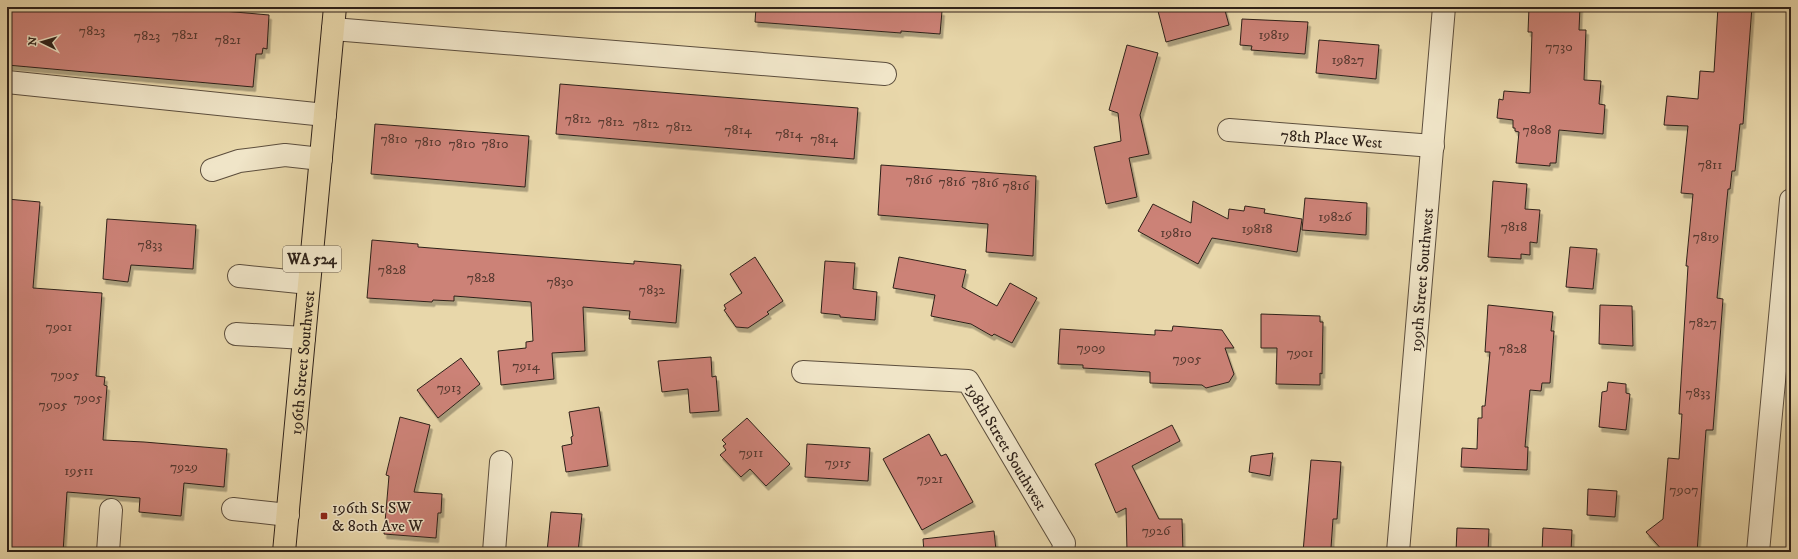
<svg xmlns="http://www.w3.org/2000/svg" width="1798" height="559" font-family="'IM FELL DW Pica',serif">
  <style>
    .building { fill: #cc8277; stroke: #2e2119; filter: url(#shadow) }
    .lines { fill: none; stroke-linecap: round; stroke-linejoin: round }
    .minor-casing { stroke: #5c4e3d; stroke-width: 24 }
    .major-casing { stroke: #2e2119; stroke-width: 24 }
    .minor { stroke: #f0e5c8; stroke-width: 22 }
    .major { stroke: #e8d7aa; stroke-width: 22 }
    .poi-dot { fill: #8f2418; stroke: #f0e5c8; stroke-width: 1.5 }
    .labels { text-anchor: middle; stroke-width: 3; stroke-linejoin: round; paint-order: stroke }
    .number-label { font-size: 14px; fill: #563930 }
    .shield { fill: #f0e5c8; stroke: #685c4e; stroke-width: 1 }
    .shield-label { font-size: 15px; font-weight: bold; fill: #2e2119 }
    .street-label { font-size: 16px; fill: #2e2119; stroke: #f0e5c8 }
    .poi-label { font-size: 16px; fill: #2e2119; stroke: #f0e5c8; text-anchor: start }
  </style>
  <defs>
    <filter id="shadow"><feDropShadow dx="2.5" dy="4.5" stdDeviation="0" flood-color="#0004"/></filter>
  </defs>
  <rect width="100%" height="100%" fill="#e8d7aa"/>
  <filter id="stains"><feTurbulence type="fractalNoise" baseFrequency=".005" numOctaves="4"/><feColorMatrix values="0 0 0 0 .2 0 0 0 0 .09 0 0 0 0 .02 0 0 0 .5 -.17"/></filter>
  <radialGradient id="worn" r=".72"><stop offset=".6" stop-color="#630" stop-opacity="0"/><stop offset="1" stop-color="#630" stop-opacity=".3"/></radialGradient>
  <g class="building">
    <path d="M 7,7 L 178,7 L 269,15 L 267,49 L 263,48 L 262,54 L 256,54 L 253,87 L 7,65 L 9,32 L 7,31 Z"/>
    <path d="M 756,7 L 903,7 L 903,9 L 942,11 L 940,34 L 901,31 L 901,33 L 755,22 Z"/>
    <path d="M 1174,7 L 1224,7 L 1229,25 L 1166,42 L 1158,11 Z"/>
    <path d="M 1529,7 L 1580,7 L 1579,30 L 1586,30 L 1584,80 L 1601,81 L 1599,104 L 1605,105 L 1603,134 L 1559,130 L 1556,163 L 1550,163 L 1550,166 L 1516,163 L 1519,132 L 1515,131 L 1515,128 L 1513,128 L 1513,120 L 1497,118 L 1499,99 L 1503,100 L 1504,91 L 1530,93 L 1532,32 L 1528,32 Z"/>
    <path d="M 1718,7 L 1752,7 L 1743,124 L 1740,124 L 1735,171 L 1732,171 L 1730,189 L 1728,189 L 1717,298 L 1723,299 L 1713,430 L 1706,430 L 1697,552 L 1664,552 L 1646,532 L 1663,519 L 1668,458 L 1679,459 L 1682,414 L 1679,414 L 1688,266 L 1686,266 L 1693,194 L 1681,193 L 1688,126 L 1664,125 L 1667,96 L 1698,99 L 1700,71 L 1714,72 Z"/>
    <path d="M 1242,19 L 1308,22 L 1305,54 L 1251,50 L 1252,46 L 1240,45 Z"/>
    <path d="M 1319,40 L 1379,45 L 1376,79 L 1316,73 Z"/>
    <path d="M 1127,45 L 1158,53 L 1140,115 L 1149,154 L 1129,158 L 1137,197 L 1106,204 L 1094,147 L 1121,141 L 1118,113 L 1109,110 Z"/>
    <path d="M 560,84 L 858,108 L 854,159 L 556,134 Z"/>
    <path d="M 375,124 L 529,136 L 525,187 L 371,174 Z"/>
    <path d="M 881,165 L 1036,176 L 1033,256 L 986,252 L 988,224 L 878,215 Z"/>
    <path d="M 1493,181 L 1527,184 L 1525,209 L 1540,210 L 1537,243 L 1530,242 L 1530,255 L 1521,254 L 1521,259 L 1488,257 Z"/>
    <path d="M 1305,198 L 1367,203 L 1366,235 L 1302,230 Z"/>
    <path d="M 7,199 L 40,202 L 33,288 L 102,293 L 96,376 L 105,377 L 104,385 L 107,386 L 103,440 L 144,442 L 227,449 L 224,487 L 184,483 L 181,516 L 139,512 L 140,498 L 67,492 L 63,552 L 7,552 Z"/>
    <path d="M 1193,201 L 1228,219 L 1229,209 L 1244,211 L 1245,206 L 1265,209 L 1264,213 L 1302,219 L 1297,252 L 1212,238 L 1198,264 L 1138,231 L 1153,204 L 1191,223 Z"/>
    <path d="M 107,219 L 196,225 L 193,269 L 131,265 L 128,282 L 103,279 Z"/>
    <path d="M 372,240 L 418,244 L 418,247 L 634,264 L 634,261 L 681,265 L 676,323 L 629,319 L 630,311 L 583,307 L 585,351 L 552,353 L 554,379 L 501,385 L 498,351 L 526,348 L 526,342 L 533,341 L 531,302 L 454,296 L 454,301 L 433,300 L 432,302 L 367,298 Z"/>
    <path d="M 1570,247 L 1597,249 L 1593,289 L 1566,287 Z"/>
    <path d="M 755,257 L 783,301 L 767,312 L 769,314 L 748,328 L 736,327 L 724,310 L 726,309 L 724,305 L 742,293 L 730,274 Z"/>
    <path d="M 899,257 L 966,270 L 962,287 L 997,306 L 1010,283 L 1037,298 L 1012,343 L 994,334 L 992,336 L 971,324 L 931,316 L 935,295 L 893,288 Z"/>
    <path d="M 825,261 L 855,263 L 853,289 L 877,292 L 875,320 L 840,317 L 840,315 L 821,313 Z"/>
    <path d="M 1488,305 L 1553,312 L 1551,331 L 1554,331 L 1550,383 L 1542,383 L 1541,391 L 1530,390 L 1525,447 L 1528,447 L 1527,470 L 1461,467 L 1462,448 L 1477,449 L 1478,418 L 1482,418 L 1482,406 L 1485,406 L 1490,352 L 1485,352 Z"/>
    <path d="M 1600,305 L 1632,306 L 1633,346 L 1599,344 Z"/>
    <path d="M 1261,314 L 1320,316 L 1320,322 L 1323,322 L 1322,374 L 1320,373 L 1320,385 L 1276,384 L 1277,348 L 1261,348 Z"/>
    <path d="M 1173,326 L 1222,330 L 1234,348 L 1225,348 L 1234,374 L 1229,382 L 1206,388 L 1202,385 L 1150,383 L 1150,372 L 1083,368 L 1083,365 L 1058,364 L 1060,329 L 1155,335 L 1155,330 L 1172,331 Z"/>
    <path d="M 711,357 L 712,377 L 716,376 L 719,411 L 690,413 L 688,389 L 662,392 L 658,361 Z"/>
    <path d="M 461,358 L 480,384 L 438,418 L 417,390 Z"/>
    <path d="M 1608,382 L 1626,384 L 1626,393 L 1630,394 L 1626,430 L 1599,427 L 1602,392 L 1607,391 Z"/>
    <path d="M 599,407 L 608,466 L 566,472 L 562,446 L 572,444 L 571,437 L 573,436 L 569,412 Z"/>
    <path d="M 400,417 L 430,425 L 414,492 L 442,494 L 441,513 L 438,513 L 436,538 L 384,534 L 389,476 L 386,475 Z"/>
    <path d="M 747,418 L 790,464 L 766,486 L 750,469 L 741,477 L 720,455 L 726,450 L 723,446 L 726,444 L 722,440 Z"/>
    <path d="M 1172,425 L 1180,441 L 1132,466 L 1159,519 L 1182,519 L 1183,552 L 1127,552 L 1126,508 L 1116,513 L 1095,464 Z"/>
    <path d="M 929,434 L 941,456 L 946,454 L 973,502 L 922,530 L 883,459 Z"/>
    <path d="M 807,444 L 870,448 L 868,481 L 805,477 Z"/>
    <path d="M 1273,453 L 1270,476 L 1249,472 L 1251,456 Z"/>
    <path d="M 1311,460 L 1341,462 L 1337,519 L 1333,519 L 1331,548 L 1328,548 L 1327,552 L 1303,552 Z"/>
    <path d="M 1588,489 L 1617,491 L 1615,517 L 1587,515 Z"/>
    <path d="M 551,512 L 582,514 L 578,552 L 547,552 Z"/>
    <path d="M 1457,528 L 1489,529 L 1488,552 L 1456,552 Z"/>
    <path d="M 1543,528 L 1572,530 L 1571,552 L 1542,552 Z"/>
    <path d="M 994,531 L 996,550 L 993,550 L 994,552 L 924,552 L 923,539 Z"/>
  </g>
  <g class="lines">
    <g class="minor-casing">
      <g id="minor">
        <path d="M 333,29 L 885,74"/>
        <path d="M 7,82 L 325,115"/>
        <path id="s1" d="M 1229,130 L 1433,146"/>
        <path d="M 212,170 L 239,161 L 285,155 L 321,159"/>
        <path d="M 239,276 L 309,283"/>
        <path d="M 236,334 L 304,338"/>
        <path id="s2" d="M 803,372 L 968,381 L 1064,543 L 1063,552"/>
        <path d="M 233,509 L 288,515"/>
        <path d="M 108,552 L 111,510"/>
        <path d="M 494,552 L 501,462"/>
        <path id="s3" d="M 1398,552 L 1444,7"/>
        <path d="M 1758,552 L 1791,200"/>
      </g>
    </g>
    <g class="major-casing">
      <g id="major">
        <path id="s4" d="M 284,552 L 335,7"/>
      </g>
    </g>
    <use href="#minor" class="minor"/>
    <use href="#major" class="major"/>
  </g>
  <rect class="poi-dot" x="320" y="512" width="8" height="8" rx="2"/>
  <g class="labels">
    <g class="number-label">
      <text x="92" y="35">7823</text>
      <text x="185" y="39">7821</text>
      <text x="1274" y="39">19819</text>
      <text x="147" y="40">7823</text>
      <text x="228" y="44">7821</text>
      <text x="1559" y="51">7730</text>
      <text x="1348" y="64">19827</text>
      <text x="578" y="123">7812</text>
      <text x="611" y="126">7812</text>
      <text x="646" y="128">7812</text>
      <text x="679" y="131">7812</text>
      <text x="738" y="134">7814</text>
      <text x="1537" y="134">7808</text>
      <text x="789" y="138">7814</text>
      <text x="394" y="143">7810</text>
      <text x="824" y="143">7814</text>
      <text x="428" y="146">7810</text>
      <text x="462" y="148">7810</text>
      <text x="495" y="148">7810</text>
      <text x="1710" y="169">7811</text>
      <text x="919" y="184">7816</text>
      <text x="952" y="186">7816</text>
      <text x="985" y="187">7816</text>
      <text x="1016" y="190">7816</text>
      <text x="1335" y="221">19826</text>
      <text x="1514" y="231">7818</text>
      <text x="1257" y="233">19818</text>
      <text x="1176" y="237">19810</text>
      <text x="1706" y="241">7819</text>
      <text x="150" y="249">7833</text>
      <text x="392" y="274">7828</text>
      <text x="481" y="282">7828</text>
      <text x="560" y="286">7830</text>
      <text x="652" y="294">7832</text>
      <text x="1703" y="327">7827</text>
      <text x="59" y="331">7901</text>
      <text x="1091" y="352">7909</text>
      <text x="1513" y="353">7828</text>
      <text x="1300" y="357">7901</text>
      <text x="1187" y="363">7905</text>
      <text x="526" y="370">7914</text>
      <text x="65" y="379">7905</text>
      <text x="449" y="392">7913</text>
      <text x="1698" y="397">7833</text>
      <text x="88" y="402">7905</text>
      <text x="53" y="409">7905</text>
      <text x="751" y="457">7911</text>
      <text x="838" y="467">7915</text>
      <text x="184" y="471">7929</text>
      <text x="79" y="475">19511</text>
      <text x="930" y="483">7921</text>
      <text x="1684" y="494">7907</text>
      <text x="1156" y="535">7926</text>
    </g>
    <rect class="shield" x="283" y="246" width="58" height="26" rx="3"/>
    <g class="shield-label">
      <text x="312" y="264">WA 524</text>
    </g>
    <g class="street-label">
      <text dy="6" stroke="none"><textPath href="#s1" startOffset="103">78th Place West</textPath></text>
      <text dy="6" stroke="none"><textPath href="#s3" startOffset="273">199th Street Southwest</textPath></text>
      <text dy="6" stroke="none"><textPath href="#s4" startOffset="190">196th Street Southwest</textPath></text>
      <text dy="6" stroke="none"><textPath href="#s2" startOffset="241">198th Street Southwest</textPath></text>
    </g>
    <g class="poi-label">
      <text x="332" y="513">196th St SW<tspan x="332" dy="18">&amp; 80th Ave W</tspan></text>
    </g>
  </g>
  <rect width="1798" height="559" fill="none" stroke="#e8d7aa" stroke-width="24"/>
  <rect x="8" y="8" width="1782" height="543" fill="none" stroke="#2e2119" stroke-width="2"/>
  <rect x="12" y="12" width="1774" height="535" fill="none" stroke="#2e2119"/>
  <g transform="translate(42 42) rotate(275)" stroke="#f0e5c8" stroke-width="3" paint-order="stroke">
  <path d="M0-3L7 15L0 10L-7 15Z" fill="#2e2119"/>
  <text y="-6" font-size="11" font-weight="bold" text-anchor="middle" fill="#2e2119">N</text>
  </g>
  <rect width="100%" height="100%" filter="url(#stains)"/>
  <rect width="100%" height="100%" fill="url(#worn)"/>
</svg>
